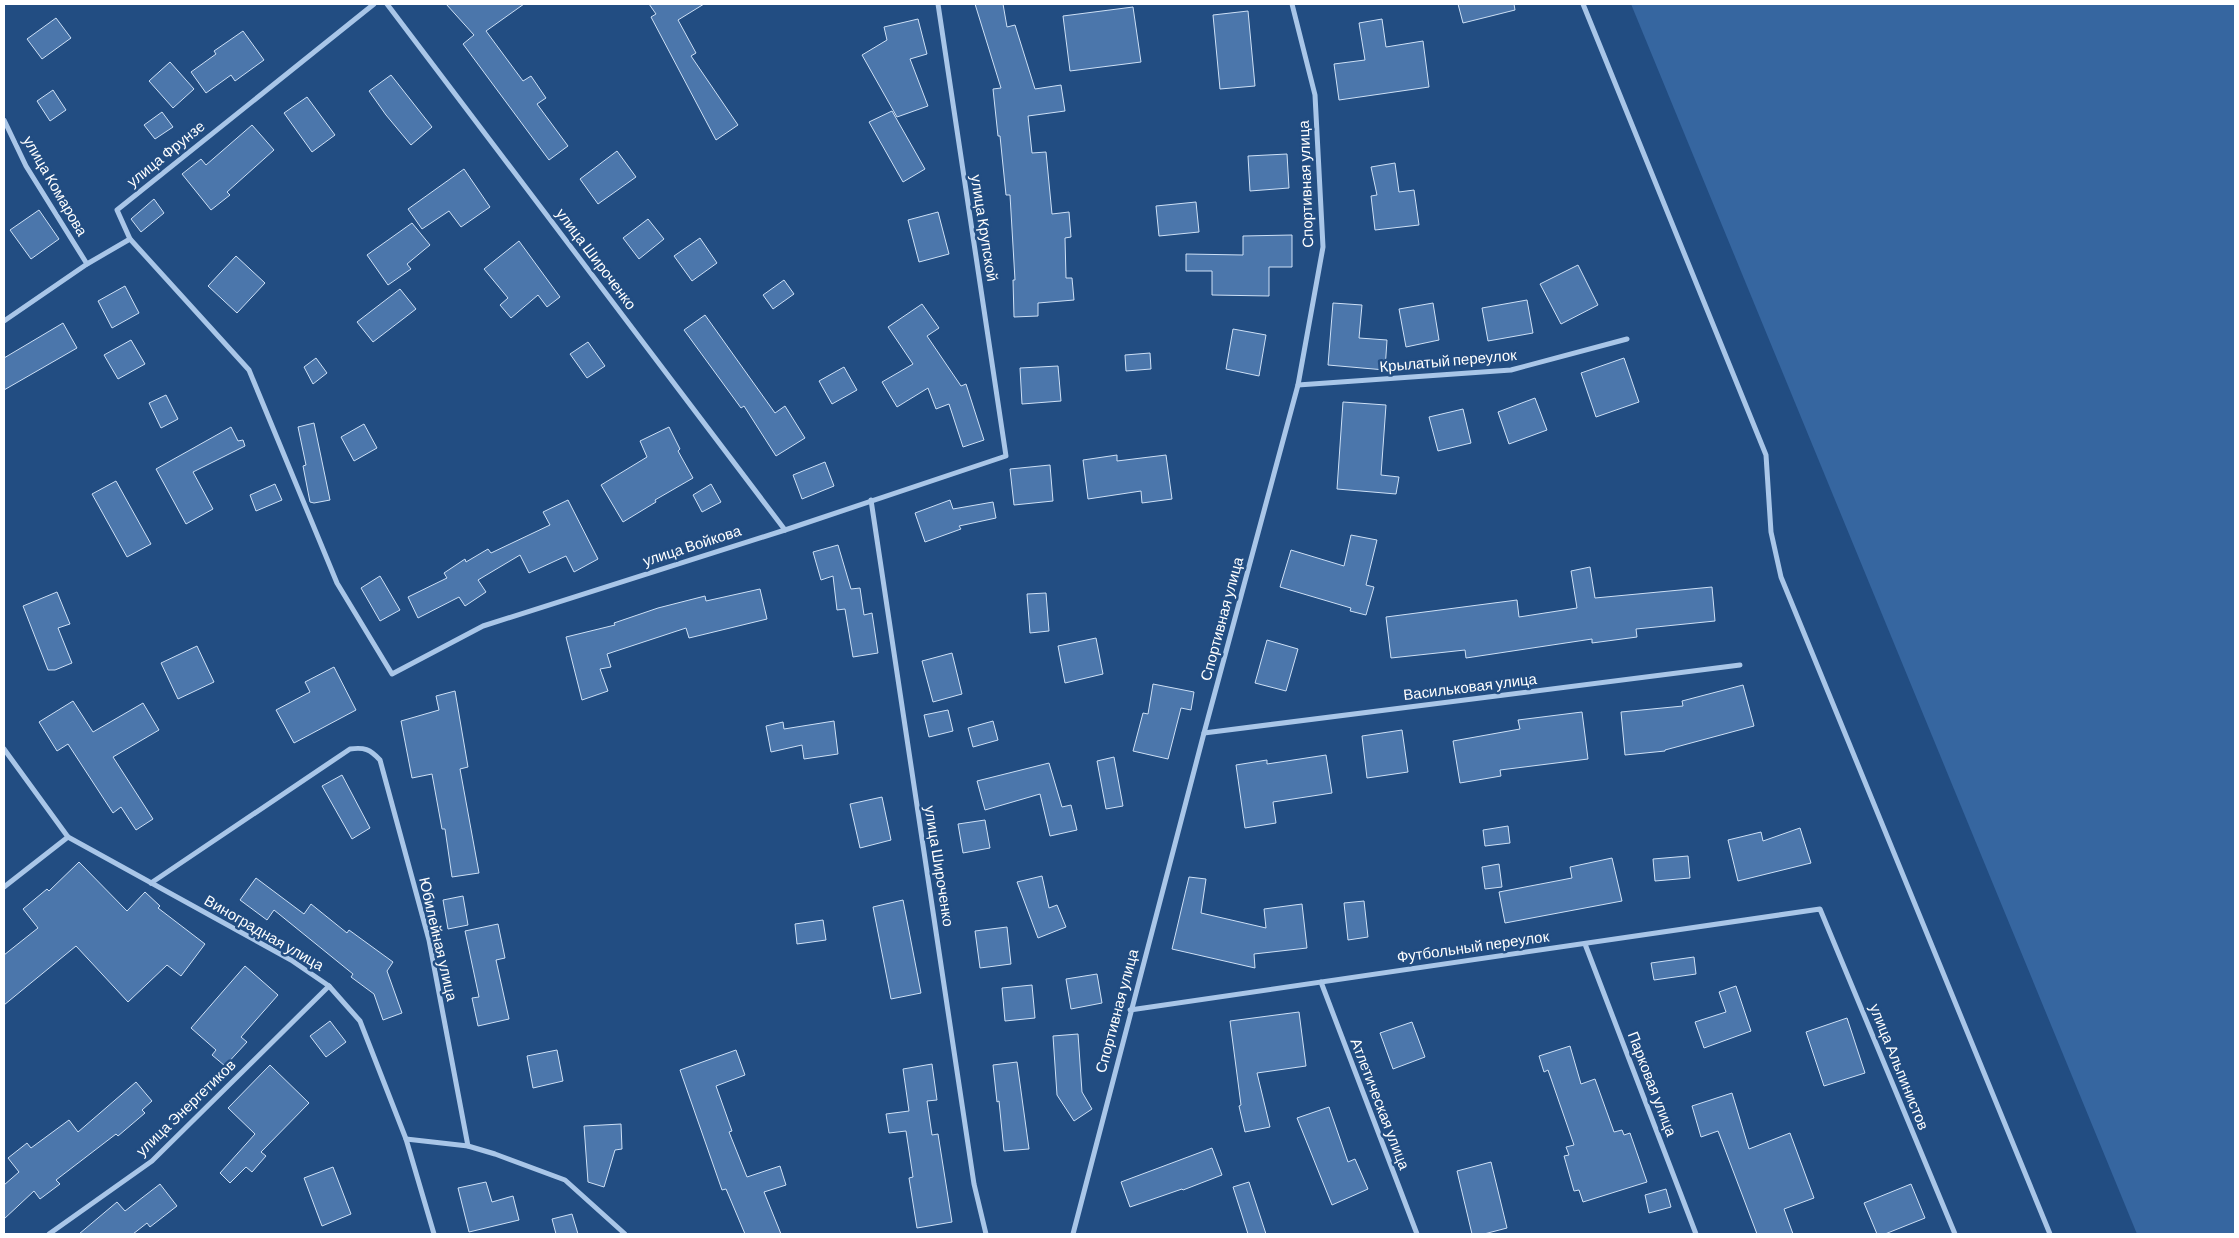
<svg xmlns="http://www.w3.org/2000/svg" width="2239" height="1238" font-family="Barlow,sans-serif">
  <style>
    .green { fill: #3666a0 }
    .building { fill: #4b76ab; stroke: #cde0f6 }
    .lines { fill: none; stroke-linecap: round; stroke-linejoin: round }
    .minor { stroke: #a9c6e8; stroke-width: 5 }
    .labels { text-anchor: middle; stroke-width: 5; stroke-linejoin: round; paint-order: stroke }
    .street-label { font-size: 15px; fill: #fff; stroke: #224d82 }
  </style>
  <rect width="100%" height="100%" fill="#224d82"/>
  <path class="green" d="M 1631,4 L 2235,4 L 2235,1234 L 2137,1234 Z"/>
  <g class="building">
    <path d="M 446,4 L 524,4 L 486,31 L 523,81 L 531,76 L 546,98 L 537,104 L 568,146 L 549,160 L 463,44 L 474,35 Z"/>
    <path d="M 649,4 L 704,4 L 678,20 L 696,53 L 691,56 L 738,125 L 716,140 L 651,17 L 656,14 Z"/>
    <path d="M 975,4 L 1003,4 L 1007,27 L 1015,25 L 1035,89 L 1061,85 L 1065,111 L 1028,116 L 1032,153 L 1046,152 L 1052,214 L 1069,212 L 1071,237 L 1065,238 L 1066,278 L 1072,278 L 1074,300 L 1038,303 L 1038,316 L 1014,317 L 1013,280 L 1015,280 L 1010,195 L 1006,195 L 1000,136 L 998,136 L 993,89 L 1001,88 Z"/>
    <path d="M 1458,4 L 1514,4 L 1515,10 L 1463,23 Z"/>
    <path d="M 1133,7 L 1141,62 L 1070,71 L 1063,16 Z"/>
    <path d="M 1248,11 L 1255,86 L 1220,89 L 1213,15 Z"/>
    <path d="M 56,18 L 71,38 L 42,59 L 27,39 Z"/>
    <path d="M 918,19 L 927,54 L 910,59 L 928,106 L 897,117 L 862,55 L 887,40 L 884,27 Z"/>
    <path d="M 1382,19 L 1386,47 L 1423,41 L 1429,87 L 1339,100 L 1334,64 L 1365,60 L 1359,23 Z"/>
    <path d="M 243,31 L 264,60 L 235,81 L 231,75 L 206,93 L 191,72 L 216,54 L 214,51 Z"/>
    <path d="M 170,62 L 194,89 L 173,108 L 149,81 Z"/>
    <path d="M 391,75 L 432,127 L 411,145 L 386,115 L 369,91 Z"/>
    <path d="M 53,90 L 66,110 L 50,121 L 37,101 Z"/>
    <path d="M 307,97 L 335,135 L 312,152 L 284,113 Z"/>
    <path d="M 892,111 L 925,169 L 903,182 L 869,122 Z"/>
    <path d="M 162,112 L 173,127 L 155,139 L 144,125 Z"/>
    <path d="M 252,125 L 274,150 L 227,192 L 230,195 L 211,210 L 182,174 L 201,159 L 206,165 Z"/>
    <path d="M 617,151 L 636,177 L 598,204 L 580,179 Z"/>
    <path d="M 1287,154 L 1289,188 L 1250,191 L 1248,156 Z"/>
    <path d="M 1395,163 L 1399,192 L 1414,190 L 1419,225 L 1375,230 L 1371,196 L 1377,195 L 1371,167 Z"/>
    <path d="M 464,169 L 490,207 L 461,227 L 449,211 L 422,229 L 408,209 Z"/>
    <path d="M 154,199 L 164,213 L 141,232 L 131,219 Z"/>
    <path d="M 1196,202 L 1199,232 L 1159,236 L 1156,206 Z"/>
    <path d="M 39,210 L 59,239 L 31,259 L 10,230 Z"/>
    <path d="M 938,212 L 949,254 L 919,262 L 908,220 Z"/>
    <path d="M 648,219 L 664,239 L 639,259 L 623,238 Z"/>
    <path d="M 412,223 L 430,245 L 407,264 L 411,269 L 388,285 L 367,255 Z"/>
    <path d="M 1292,235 L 1292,267 L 1269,267 L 1269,296 L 1212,295 L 1212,271 L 1186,271 L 1186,254 L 1243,255 L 1243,236 Z"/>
    <path d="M 700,238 L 717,263 L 692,281 L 674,256 Z"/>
    <path d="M 519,241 L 560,297 L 547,307 L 538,295 L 511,318 L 500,305 L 508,298 L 484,269 Z"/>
    <path d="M 236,256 L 265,283 L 237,313 L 208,286 Z"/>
    <path d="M 1578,265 L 1598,305 L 1561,324 L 1540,284 Z"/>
    <path d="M 784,280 L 794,294 L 773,309 L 763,295 Z"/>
    <path d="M 125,286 L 139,313 L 112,328 L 98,301 Z"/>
    <path d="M 400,289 L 416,309 L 373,342 L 357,322 Z"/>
    <path d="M 1527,300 L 1533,333 L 1488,341 L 1482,308 Z"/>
    <path d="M 1333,303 L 1362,305 L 1359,338 L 1387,340 L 1385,370 L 1328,365 Z"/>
    <path d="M 1433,303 L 1439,340 L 1406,347 L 1399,309 Z"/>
    <path d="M 922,304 L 939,328 L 927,336 L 961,386 L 966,384 L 984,440 L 963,447 L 949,404 L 936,409 L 928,388 L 897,407 L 882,382 L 913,364 L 888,327 Z"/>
    <path d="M 705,315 L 775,413 L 785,406 L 805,438 L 776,456 L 744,406 L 741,408 L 684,330 Z"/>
    <path d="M 63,323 L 77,348 L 4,390 L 4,358 Z"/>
    <path d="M 1233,329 L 1266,335 L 1259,376 L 1226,369 Z"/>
    <path d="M 131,340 L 145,364 L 118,379 L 104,355 Z"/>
    <path d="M 588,342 L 605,366 L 587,378 L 570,354 Z"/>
    <path d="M 1150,353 L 1151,369 L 1126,371 L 1125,355 Z"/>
    <path d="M 316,358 L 327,373 L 313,384 L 304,367 Z"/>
    <path d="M 1624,358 L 1639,402 L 1596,417 L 1581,373 Z"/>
    <path d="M 1058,366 L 1061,401 L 1022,404 L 1020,368 Z"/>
    <path d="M 844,367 L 857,390 L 832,404 L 819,381 Z"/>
    <path d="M 166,395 L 178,419 L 161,428 L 149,403 Z"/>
    <path d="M 1535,398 L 1547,430 L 1509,444 L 1498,412 Z"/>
    <path d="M 1343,402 L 1386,405 L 1381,475 L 1399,477 L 1396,494 L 1337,489 Z"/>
    <path d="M 1463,409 L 1471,443 L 1438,451 L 1429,417 Z"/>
    <path d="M 314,423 L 330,500 L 314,503 L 310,502 L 303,466 L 306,465 L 298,427 Z"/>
    <path d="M 364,424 L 377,448 L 354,461 L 341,437 Z"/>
    <path d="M 231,427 L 238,441 L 243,440 L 245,446 L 193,472 L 213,509 L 186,524 L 156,469 Z"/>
    <path d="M 669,427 L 680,449 L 678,451 L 693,478 L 655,500 L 656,502 L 623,522 L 601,485 L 647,457 L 640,441 Z"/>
    <path d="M 1117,455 L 1117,461 L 1166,455 L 1172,499 L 1142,503 L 1141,491 L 1088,499 L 1083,460 Z"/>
    <path d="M 825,462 L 834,486 L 802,499 L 793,475 Z"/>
    <path d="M 1050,465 L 1053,501 L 1014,505 L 1010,469 Z"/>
    <path d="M 116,481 L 151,544 L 127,557 L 92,494 Z"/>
    <path d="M 275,484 L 282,500 L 256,511 L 250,495 Z"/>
    <path d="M 711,484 L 721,502 L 702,512 L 693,495 Z"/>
    <path d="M 568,500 L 598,559 L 574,572 L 566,556 L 529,573 L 520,555 L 478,580 L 486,592 L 465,606 L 459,597 L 418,618 L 408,597 L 447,578 L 444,573 L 465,559 L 466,562 L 488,549 L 491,553 L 550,525 L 543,512 Z"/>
    <path d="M 950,500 L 953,509 L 993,502 L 996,518 L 959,526 L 961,529 L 925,542 L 915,513 Z"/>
    <path d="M 1351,535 L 1377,540 L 1366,585 L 1374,587 L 1366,615 L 1350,611 L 1351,608 L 1280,587 L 1291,550 L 1344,566 Z"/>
    <path d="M 838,545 L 851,589 L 860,588 L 864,615 L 872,613 L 878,653 L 853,657 L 845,609 L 837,610 L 833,576 L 821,580 L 813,552 Z"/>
    <path d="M 1590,567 L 1595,598 L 1712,587 L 1715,621 L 1636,629 L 1637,637 L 1592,643 L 1592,639 L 1466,658 L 1465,650 L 1391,658 L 1386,617 L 1517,600 L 1519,617 L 1577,608 L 1571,571 Z"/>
    <path d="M 380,576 L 400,610 L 380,621 L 361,588 Z"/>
    <path d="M 760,589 L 767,619 L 689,638 L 686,628 L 607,654 L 611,667 L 600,669 L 608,691 L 582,700 L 566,637 L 615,625 L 614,623 L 658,608 L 705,596 L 706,601 Z"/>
    <path d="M 57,592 L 70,624 L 58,628 L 72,663 L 55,670 L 48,670 L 23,606 Z"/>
    <path d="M 1046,593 L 1049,631 L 1030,633 L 1027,594 Z"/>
    <path d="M 1096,638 L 1103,674 L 1065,683 L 1058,646 Z"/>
    <path d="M 1267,640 L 1298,649 L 1286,691 L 1255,683 Z"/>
    <path d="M 197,646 L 214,682 L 178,699 L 161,663 Z"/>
    <path d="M 952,653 L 962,694 L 933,702 L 922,661 Z"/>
    <path d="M 334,667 L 356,710 L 294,743 L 276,710 L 310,692 L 305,682 Z"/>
    <path d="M 1153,684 L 1194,692 L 1191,710 L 1181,708 L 1168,759 L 1133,751 L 1143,713 L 1148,714 Z"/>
    <path d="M 1743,685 L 1754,726 L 1665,750 L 1665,751 L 1625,755 L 1621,712 L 1683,706 L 1682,701 Z"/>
    <path d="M 455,691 L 468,767 L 460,769 L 479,873 L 452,877 L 445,829 L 442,829 L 432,774 L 412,778 L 401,721 L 439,710 L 436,696 Z"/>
    <path d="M 73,701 L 93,732 L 143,703 L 159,730 L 113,757 L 153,819 L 136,830 L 121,807 L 113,813 L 68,744 L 57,751 L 39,722 Z"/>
    <path d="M 948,710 L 953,731 L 929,737 L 924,715 Z"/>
    <path d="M 1582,712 L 1588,759 L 1500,770 L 1501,776 L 1460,783 L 1453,741 L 1520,729 L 1518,720 Z"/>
    <path d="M 834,721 L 838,754 L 804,759 L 802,745 L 771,752 L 766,726 L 783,722 L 784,729 Z"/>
    <path d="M 993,721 L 998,740 L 973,747 L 968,728 Z"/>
    <path d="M 1402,730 L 1408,772 L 1367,778 L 1362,736 Z"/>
    <path d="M 1326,755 L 1332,793 L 1273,802 L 1276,823 L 1245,828 L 1236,765 L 1267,760 L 1267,764 Z"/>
    <path d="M 1114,757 L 1123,806 L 1106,809 L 1097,761 Z"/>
    <path d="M 1049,763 L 1062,807 L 1071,805 L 1077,830 L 1050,836 L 1040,794 L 985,810 L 977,781 Z"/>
    <path d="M 342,775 L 370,828 L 352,839 L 322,786 Z"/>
    <path d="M 882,797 L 891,840 L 860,848 L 850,804 Z"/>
    <path d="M 985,820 L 990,848 L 963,853 L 958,824 Z"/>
    <path d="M 1508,826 L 1510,843 L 1485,846 L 1483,830 Z"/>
    <path d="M 1800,828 L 1811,863 L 1738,881 L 1728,840 L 1761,832 L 1763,841 Z"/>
    <path d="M 1688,856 L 1690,878 L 1655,881 L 1653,859 Z"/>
    <path d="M 1612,858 L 1622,901 L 1505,923 L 1499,892 L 1572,878 L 1570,867 Z"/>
    <path d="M 79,862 L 127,911 L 145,892 L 160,906 L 158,908 L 205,944 L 181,976 L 167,965 L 128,1002 L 76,946 L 4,1005 L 4,955 L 38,928 L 23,909 L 47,889 L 49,891 Z"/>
    <path d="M 1499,864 L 1502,887 L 1485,889 L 1482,867 Z"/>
    <path d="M 1042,876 L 1049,908 L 1057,905 L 1066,927 L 1038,938 L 1017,882 Z"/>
    <path d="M 1189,877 L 1206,879 L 1201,913 L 1266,928 L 1264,909 L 1302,904 L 1307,948 L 1254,954 L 1255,968 L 1172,949 Z"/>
    <path d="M 256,878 L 304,914 L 311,904 L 347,933 L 349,930 L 393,962 L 387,971 L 402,1013 L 383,1020 L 374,994 L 351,977 L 353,974 L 274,910 L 267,920 L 240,900 Z"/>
    <path d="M 463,896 L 468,925 L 448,929 L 443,900 Z"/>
    <path d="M 903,900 L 921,993 L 891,999 L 873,907 Z"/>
    <path d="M 1364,901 L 1368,937 L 1348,940 L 1344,903 Z"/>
    <path d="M 823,920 L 826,940 L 797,944 L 795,924 Z"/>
    <path d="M 498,924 L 505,958 L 496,960 L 509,1019 L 478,1026 L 472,998 L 479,997 L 465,931 Z"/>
    <path d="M 1007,927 L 1011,964 L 980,968 L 975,931 Z"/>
    <path d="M 1694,957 L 1696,974 L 1654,980 L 1651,963 Z"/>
    <path d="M 245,966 L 278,995 L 241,1037 L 247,1042 L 225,1066 L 212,1055 L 216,1050 L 191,1028 Z"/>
    <path d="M 1097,974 L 1102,1003 L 1071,1009 L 1066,979 Z"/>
    <path d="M 1032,985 L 1035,1018 L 1005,1021 L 1002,988 Z"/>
    <path d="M 1736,986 L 1751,1031 L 1704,1048 L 1695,1022 L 1726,1012 L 1719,992 Z"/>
    <path d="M 1299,1012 L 1306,1066 L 1257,1073 L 1270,1127 L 1245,1132 L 1239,1106 L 1241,1105 L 1230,1021 Z"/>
    <path d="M 1847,1018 L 1865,1073 L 1824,1086 L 1806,1032 Z"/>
    <path d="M 330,1021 L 346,1042 L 326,1057 L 310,1036 Z"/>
    <path d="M 1412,1022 L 1425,1057 L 1393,1069 L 1380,1033 Z"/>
    <path d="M 1078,1034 L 1082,1092 L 1092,1109 L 1074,1121 L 1057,1095 L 1053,1036 Z"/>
    <path d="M 1570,1046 L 1581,1084 L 1595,1079 L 1614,1132 L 1622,1130 L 1624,1135 L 1630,1133 L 1647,1182 L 1583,1202 L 1579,1190 L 1574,1191 L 1564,1156 L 1569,1155 L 1566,1147 L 1574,1145 L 1548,1070 L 1544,1072 L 1539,1056 Z"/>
    <path d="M 557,1050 L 563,1081 L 533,1088 L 527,1056 Z"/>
    <path d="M 736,1050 L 745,1075 L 716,1086 L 732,1131 L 729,1132 L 747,1177 L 780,1166 L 786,1185 L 764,1192 L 781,1234 L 745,1234 L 726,1189 L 722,1190 L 680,1070 Z"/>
    <path d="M 1017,1062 L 1029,1149 L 1004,1151 L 999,1101 L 997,1102 L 993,1065 Z"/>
    <path d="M 932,1064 L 937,1100 L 927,1101 L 932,1135 L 938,1134 L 952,1222 L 917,1228 L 909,1178 L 913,1177 L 906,1131 L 889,1133 L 886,1114 L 909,1111 L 903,1069 Z"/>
    <path d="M 270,1065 L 309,1103 L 261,1152 L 266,1156 L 252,1172 L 246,1167 L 230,1183 L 220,1173 L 255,1134 L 228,1108 Z"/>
    <path d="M 136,1082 L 152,1101 L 142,1110 L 145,1113 L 118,1136 L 116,1134 L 56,1180 L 60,1184 L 40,1199 L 34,1191 L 4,1219 L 4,1185 L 19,1172 L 8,1158 L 27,1143 L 31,1148 L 69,1120 L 78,1132 Z"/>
    <path d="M 1732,1093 L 1749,1149 L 1790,1133 L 1814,1198 L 1784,1209 L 1793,1234 L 1757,1234 L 1718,1131 L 1701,1137 L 1692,1106 Z"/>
    <path d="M 1329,1107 L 1348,1162 L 1355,1159 L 1368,1189 L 1332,1205 L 1297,1118 Z"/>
    <path d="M 621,1124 L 622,1149 L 615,1150 L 604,1187 L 588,1182 L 584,1126 Z"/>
    <path d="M 1212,1148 L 1222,1175 L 1183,1190 L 1182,1189 L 1130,1207 L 1121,1182 Z"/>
    <path d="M 1491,1162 L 1507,1228 L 1484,1234 L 1472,1234 L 1457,1171 Z"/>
    <path d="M 333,1167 L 351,1214 L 322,1226 L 304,1178 Z"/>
    <path d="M 486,1182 L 492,1202 L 513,1196 L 519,1220 L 469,1232 L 458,1188 Z"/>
    <path d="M 1249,1182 L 1266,1234 L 1248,1234 L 1233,1187 Z"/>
    <path d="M 160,1184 L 177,1206 L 150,1227 L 147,1223 L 133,1234 L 79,1234 L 117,1202 L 125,1211 Z"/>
    <path d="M 1911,1184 L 1925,1218 L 1885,1234 L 1877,1234 L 1864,1203 Z"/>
    <path d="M 1666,1189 L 1671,1207 L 1649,1213 L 1645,1195 Z"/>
    <path d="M 572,1214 L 578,1234 L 556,1234 L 552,1219 Z"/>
  </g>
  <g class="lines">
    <g class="minor">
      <path d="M 374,4 L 117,210 L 130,239 L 249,370 L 337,583 L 392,674 L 483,626 L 785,530 L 1006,456 L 938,4"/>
      <path d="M 387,4 L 785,530"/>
      <path d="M 1583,4 L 1766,455 L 1771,532 L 1781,577 L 2050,1234"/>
      <path d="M 4,120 L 26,166 L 87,264"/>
      <path d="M 4,321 L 87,264 L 130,239"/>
      <path d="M 1298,385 L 1511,370 L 1627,339"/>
      <path d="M 871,500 L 974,1184 L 986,1234"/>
      <path d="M 1204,733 L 1740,665"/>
      <path d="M 4,749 L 68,837 L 291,960 L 329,986 L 360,1021 L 406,1139 L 434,1234"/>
      <path d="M 151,883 L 350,749 C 364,747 370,749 380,760 L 429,940 L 468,1146"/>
      <path d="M 4,887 L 68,837"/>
      <path d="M 1585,944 L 1696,1234"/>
      <path d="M 1321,982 L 1417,1234"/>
      <path d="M 1130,1010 L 1820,909 L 1955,1234"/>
      <path d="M 406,1139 L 468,1146 L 495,1154 L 565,1180 L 625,1234"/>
      <path d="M 49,1234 L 152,1161 L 329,986"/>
      <path d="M 1073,1234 L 1204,733 L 1298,385 L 1323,247 L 1315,95 L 1292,4"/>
    </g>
  </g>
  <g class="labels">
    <g class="street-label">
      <text transform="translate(166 154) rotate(-39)" y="5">улица Фрунзе</text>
      <text transform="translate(1306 184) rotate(-92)" y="5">Спортивная улица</text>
      <text transform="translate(55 186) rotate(60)" y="5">улица Комарова</text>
      <text transform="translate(984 228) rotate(81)" y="5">улица Крупской</text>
      <text transform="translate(596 259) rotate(53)" y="5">улица Широченко</text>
      <text transform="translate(1448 361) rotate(-5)" y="5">Крылатый переулок</text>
      <text transform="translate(692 546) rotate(-18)" y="5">улица Войкова</text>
      <text transform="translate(1222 619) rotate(-75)" y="5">Спортивная улица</text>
      <text transform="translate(1470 687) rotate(-7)" y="5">Васильковая улица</text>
      <text transform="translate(939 866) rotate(81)" y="5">улица Широченко</text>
      <text transform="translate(264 933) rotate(30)" y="5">Виноградная улица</text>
      <text transform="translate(438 939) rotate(77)" y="5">Юбилейная улица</text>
      <text transform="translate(1473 947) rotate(-8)" y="5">Футбольный переулок</text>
      <text transform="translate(1117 1011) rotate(-75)" y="5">Спортивная улица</text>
      <text transform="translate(1899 1067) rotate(68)" y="5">улица Альпинистов</text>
      <text transform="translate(1652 1084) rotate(69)" y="5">Парковая улица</text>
      <text transform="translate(1380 1104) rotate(69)" y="5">Атлетическая улица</text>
      <text transform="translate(186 1108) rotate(-44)" y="5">улица Энергетиков</text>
    </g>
  </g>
  <rect width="2239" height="1238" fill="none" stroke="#ffffff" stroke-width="10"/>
</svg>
